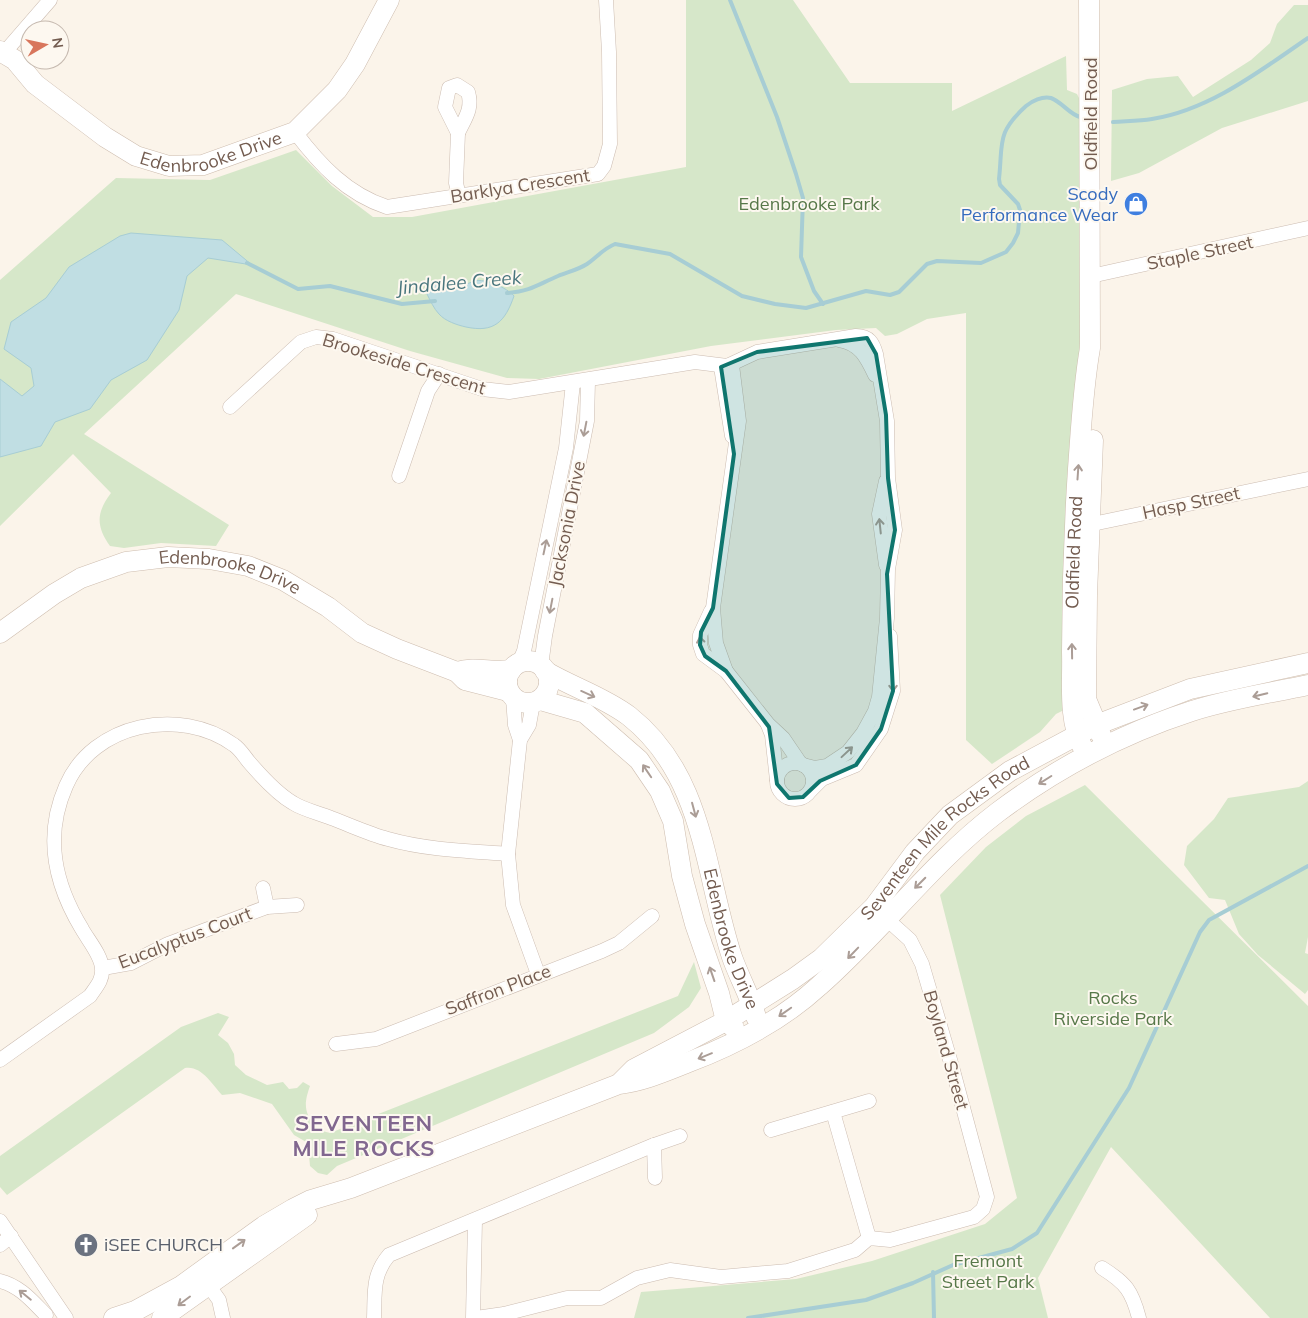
<svg xmlns="http://www.w3.org/2000/svg" width="1308" height="1318" font-family="Mulish,sans-serif">
  <style>
    .green { fill: #d6e7c9 }
    .water { fill: #c0dee3; stroke: #a7cdd4 }
    .lines { fill: none; stroke-linecap: round; stroke-linejoin: round }
    .stream { stroke: #a7cdd4; stroke-width: 4 }
    .street-casing { stroke: #ccbcb1; stroke-width: 15 }
    .secondary-casing { stroke: #cebdaf; stroke-width: 21 }
    .street { stroke: #fff; stroke-width: 14 }
    .secondary { stroke: #fff; stroke-width: 20 }
    .oneway { stroke: #ab9d96 }
    .marked { fill: #0f766e; fill-opacity: 0.2; stroke: #0f766e; stroke-width: 4; stroke-linejoin: round }
    .labels { text-anchor: middle; stroke-width: 4; stroke-linejoin: round; paint-order: stroke }
    .street-label { font-size: 18px; fill: #735c50; stroke: #fdf8f0 }
    .shop-label { font-size: 18px; fill: #366cbe; stroke: #fdf8f0; text-anchor: end }
    .park-label { font-size: 18px; fill: #577849; stroke: #fdf8f0 }
    .worship-label { font-size: 18px; fill: #5b616d; stroke: #fdf8f0; text-anchor: start }
    .water-label { font-size: 19px; font-style: italic; fill: #48757d; stroke: #fdf8f0 }
    .district-label { font-size: 22px; font-weight: bold; letter-spacing: 1px; fill: #81678f; stroke: #fdf8f0 }
  </style>
  <rect width="100%" height="100%" fill="#fbf4ea"/>
  <g class="green">
    <path d="M 686,0 L 793,0 L 850,83 L 952,83 L 952,111 L 1066,56 L 1067,90 L 1077,94 L 1082,104 L 1080,342 L 1066,520 L 1064,710 L 1056,714 L 1040,732 L 992,764 L 966,740 L 966,313 L 927,319 L 897,334 L 885,336 L 876,328 L 836,330 L 711,346 L 539,379 L 507,378 L 410,351 L 236,294 L 84,434 L 229,525 L 216,546 L 161,543 L 124,548 L 110,546 C 96,526 96,513 111,493 L 73,454 L 0,526 L 0,280 L 116,178 L 210,180 L 296,150 L 332,186 L 373,217 L 412,217 L 686,167 Z"/>
    <path d="M 1294,5 L 1308,5 L 1308,101 L 1222,128 L 1139,173 L 1111,181 L 1112,90 L 1147,79 L 1178,76 L 1193,97 L 1251,60 L 1270,43 L 1277,24 Z"/>
    <path d="M 1308,781 L 1308,937 L 1305,953 L 1308,954 L 1308,990 L 1305,994 L 1258,955 L 1239,934 L 1225,900 L 1209,898 L 1184,865 L 1187,846 L 1214,819 L 1228,798 L 1299,787 Z"/>
    <path d="M 1085,785 L 1308,1006 L 1308,1318 L 1270,1318 L 1111,1147 L 1038,1278 L 1048,1318 L 634,1318 L 641,1292 L 796,1279 L 872,1261 L 985,1224 L 1017,1198 L 940,895 L 986,847 L 1026,816 Z"/>
    <path d="M 694,962 L 701,988 L 689,1007 L 654,1033 L 337,1166 L 327,1175 L 318,1173 L 310,1166 L 308,1143 L 294,1135 L 272,1104 L 240,1093 L 222,1095 C 212,1084 201,1065 185,1068 L 7,1195 L 0,1187 L 0,1156 L 181,1027 L 218,1013 L 229,1017 L 218,1035 L 228,1043 L 234,1054 L 235,1065 L 246,1075 L 267,1085 L 283,1082 L 289,1089 L 297,1088 L 303,1082 L 310,1086 C 303,1106 305,1111 315,1129 L 330,1133 L 678,996 Z"/>
  </g>
  <g class="water">
    <path d="M 131,233 L 222,240 L 252,265 L 208,258 L 187,276 L 179,310 L 147,360 L 111,380 L 90,409 L 55,422 L 41,446 L 0,457 L 0,379 L 22,396 L 34,386 L 31,368 L 4,349 L 11,322 L 46,298 L 69,267 L 120,236 Z"/>
    <path d="M 443,281 L 451,291 C 459,289 466,284 474,281 C 486,278 507,288 514,296 C 505,322 494,333 466,327 C 457,325 445,321 439,314 C 434,309 430,300 427,294 L 435,283 Z"/>
  </g>
  <g class="lines">
    <g class="stream">
      <path d="M 730,0 L 777,117 L 796,174 L 803,198 L 801,257 L 814,291 L 823,304"/>
      <path d="M 1113,122 C 1126,121 1139,121 1152,119 C 1210,110 1261,70 1308,38"/>
      <path d="M 247,263 L 298,289 L 330,286 L 402,304 L 435,301"/>
      <path d="M 507,293 C 531,291 537,285 558,276 C 567,272 578,270 587,264 C 597,257 603,249 615,244 L 670,254 L 742,296 L 775,304 L 806,308 L 866,291 L 890,295 L 899,292 L 927,264 L 937,261 L 981,263 L 1006,252 L 1013,243 L 1018,233 L 1020,210 L 1018,204 L 1000,185 L 999,179 C 1003,143 996,133 1026,106 C 1032,101 1042,96 1051,98 C 1062,102 1069,114 1080,117"/>
      <path d="M 933,1272 L 934,1318"/>
      <path d="M 748,1318 L 866,1300 L 913,1283 L 953,1265 L 1012,1249 L 1037,1233 L 1129,1088 L 1200,932 L 1209,920 L 1308,866"/>
    </g>
    <g class="street-casing">
      <g id="street">
        <path d="M 4,53 L 50,0"/>
        <path d="M 457,85 L 468,92 C 473,109 465,118 458,133 L 445,107 L 449,88 Z"/>
        <path d="M 295,132 C 320,165 347,194 387,207 L 598,174 L 604,166 L 610,144 L 609,52 L 606,0"/>
        <path d="M 458,133 L 456,183 L 459,196"/>
        <path d="M 1091,276 L 1308,228"/>
        <path d="M 839,340 C 860,343 867,358 875,375"/>
        <path d="M 721,367 L 732,436"/>
        <path d="M 230,407 L 301,342 L 316,337 L 333,339 L 482,389 L 509,392 L 695,362 L 727,366 L 757,352 L 856,336 C 869,336 873,343 876,354 L 887,421 L 888,478 L 895,530 L 888,569 L 887,618 L 879,697 L 875,711 L 863,733 L 848,752 L 827,766 L 815,768 L 803,765"/>
        <path d="M 399,476 L 428,391 L 439,374"/>
        <path d="M 1083,526 L 1308,479"/>
        <path d="M 886,565 L 879,514 L 886,481"/>
        <path d="M 711,611 L 700,635 L 700,645 L 703,654 L 726,671 L 768,724 L 783,738 L 800,763"/>
        <path d="M 519,663 L 524,651 L 566,448 L 573,383"/>
        <path d="M 541,666 L 545,636 L 587,421 L 588,381"/>
        <path d="M 726,671 L 716,643 L 713,608 L 739,421 L 732,365"/>
        <path d="M 513,698 L 515,725 L 520,740"/>
        <path d="M 533,703 L 529,725 L 520,740 L 508,854 L 513,905 L 538,974"/>
        <path d="M 768,725 L 772,735 L 777,780"/>
        <circle cx="795" cy="781" r="18"/>
        <path d="M 811,790 L 822,779 L 856,765 L 881,729 L 893,691 L 890,636"/>
        <path d="M 263,888 L 267,907"/>
        <path d="M 103,968 L 131,963 L 168,944 L 267,907 L 297,905"/>
        <path d="M 336,1044 L 376,1039 L 602,951 L 619,943 L 652,916"/>
        <path d="M 0,1060 L 90,996 C 96,987 103,980 102,969 C 102,956 88,940 82,929 C 54,883 44,836 66,786 C 93,723 180,706 234,745 C 240,749 244,756 249,762 C 261,776 276,793 293,803 C 304,810 319,813 331,818 C 350,825 369,834 388,839 C 427,850 468,851 508,854"/>
        <path d="M 833,1112 L 869,1238"/>
        <path d="M 771,1130 L 869,1101"/>
        <path d="M 654,1145 L 655,1178"/>
        <path d="M 0,1221 L 66,1318"/>
        <path d="M 0,1245 L 11,1236"/>
        <path d="M 1102,1268 C 1126,1283 1132,1291 1139,1318"/>
        <path d="M 204,1279 L 219,1300 L 223,1318"/>
        <path d="M 0,1281 C 20,1286 32,1301 46,1315"/>
        <path d="M 374,1318 C 375,1293 372,1275 389,1255 L 654,1145 L 680,1136"/>
        <path d="M 473,1318 L 475,1220"/>
        <path d="M 476,1318 L 504,1314 L 567,1298 L 601,1298 L 637,1278 L 670,1270 L 721,1277 L 788,1271 L 855,1250 L 869,1238 L 890,1240 L 974,1217 L 983,1209 L 987,1197 L 951,1063 L 922,964 L 910,940 L 880,913"/>
      </g>
    </g>
    <g class="secondary-casing">
      <g id="secondary">
        <path id="s1" d="M 0,51 L 15,60 L 35,84 L 105,137 L 136,156 L 169,166 L 203,165 L 295,132 L 337,90 L 355,64 L 389,0"/>
        <path d="M 1093,440 L 1087,595 L 1086,699 L 1101,735"/>
        <path id="s2" d="M 0,633 L 54,594 L 81,578 L 126,562 L 168,557 L 209,559 L 248,566 L 283,580 L 328,607 L 362,633 L 397,649 L 457,672 L 465,680 L 508,691"/>
        <circle cx="528" cy="682" r="21"/>
        <path id="s3" d="M 545,671 C 572,687 604,697 629,716 C 705,776 704,872 732,957 C 739,977 750,996 756,1017"/>
        <path d="M 457,672 C 475,666 492,673 511,670"/>
        <path d="M 540,700 L 585,713 L 639,760 L 660,791 L 673,821 L 682,876 L 695,924 L 719,993 L 726,1021 L 734,1028"/>
        <path id="s4" d="M 1082,746 C 1068,717 1073,683 1072,652 C 1072,591 1074,530 1078,469 C 1081,429 1083,388 1090,348 L 1089,0"/>
        <path id="s5" d="M 621,1082 L 634,1069 L 726,1021 L 793,979 L 822,958 L 874,907 L 915,852 L 950,815 L 1010,771 L 1096,725 L 1190,689 L 1308,663"/>
        <path d="M 114,1318 L 135,1311 L 181,1286 L 264,1226 L 293,1209 L 311,1200 L 351,1188 L 619,1084 C 644,1081 666,1071 689,1062 C 736,1044 782,1020 819,986 C 882,931 931,863 998,812 C 1058,767 1121,734 1192,711 C 1229,699 1270,693 1308,685"/>
        <path d="M 162,1318 L 307,1215"/>
      </g>
    </g>
    <use href="#street" class="street"/>
    <use href="#secondary" class="secondary"/>
  </g>
  <defs><path id="oneway-shaft" d="M-6 0H5M1.5-3L5.5 0L1.5 3" fill="none" stroke-width="1.6" stroke-linecap="round" stroke-linejoin="round" transform="scale(1.25)"/></defs>
  <g class="oneway">
    <use href="#oneway-shaft" transform="translate(585 429) rotate(101)"/>
    <use href="#oneway-shaft" transform="translate(1078 472) rotate(-86)"/>
    <use href="#oneway-shaft" transform="translate(880 526) rotate(-96)"/>
    <use href="#oneway-shaft" transform="translate(545 547) rotate(-78)"/>
    <use href="#oneway-shaft" transform="translate(551 606) rotate(101)"/>
    <use href="#oneway-shaft" transform="translate(701 644) rotate(-99)"/>
    <use href="#oneway-shaft" transform="translate(1072 651) rotate(-91)"/>
    <use href="#oneway-shaft" transform="translate(893 684) rotate(90)"/>
    <use href="#oneway-shaft" transform="translate(588 694) rotate(24)"/>
    <use href="#oneway-shaft" transform="translate(1260 695) rotate(167)"/>
    <use href="#oneway-shaft" transform="translate(1141 707) rotate(-20)"/>
    <use href="#oneway-shaft" transform="translate(847 752) rotate(-43)"/>
    <use href="#oneway-shaft" transform="translate(647 771) rotate(-124)"/>
    <use href="#oneway-shaft" transform="translate(1045 780) rotate(148)"/>
    <use href="#oneway-shaft" transform="translate(694 810) rotate(75)"/>
    <use href="#oneway-shaft" transform="translate(920 883) rotate(135)"/>
    <use href="#oneway-shaft" transform="translate(853 953) rotate(134)"/>
    <use href="#oneway-shaft" transform="translate(712 974) rotate(-109)"/>
    <use href="#oneway-shaft" transform="translate(785 1012) rotate(145)"/>
    <use href="#oneway-shaft" transform="translate(705 1056) rotate(158)"/>
    <use href="#oneway-shaft" transform="translate(239 1244) rotate(-36)"/>
    <use href="#oneway-shaft" transform="translate(25 1295) rotate(-141)"/>
    <use href="#oneway-shaft" transform="translate(184 1301) rotate(143)"/>
  </g>
  <path class="marked" d="M 867,338 L 876,354 L 886,415 L 888,478 L 895,530 L 887,574 L 893,691 L 881,729 L 856,765 L 820,781 L 803,797 L 789,798 L 777,784 L 769,727 L 726,671 L 705,656 L 700,645 L 701,632 L 713,608 L 734,454 L 721,367 L 757,352 Z"/>
  <defs>
    <g id="shop-disc" transform="scale(1.25)"><circle r="9.5" fill="#3f7fe0" stroke="#fdf8f0"/><path d="M-5-2.5h2.3a2.7 3.5 0 0 1 5.4 0H5L5.5 6h-11ZM-1.5-2.5h3a1.5 2.3 0 0 0-3 0Z" fill="#fff"/></g>
    <g id="church-disc" transform="scale(1.25)"><circle r="9.5" fill="#6b7280" stroke="#fdf8f0"/><path d="M-1.2-6h2.4v3.5h3.3v2.4h-3.3V6h-2.4V-.1h-3.3v-2.4h3.3Z" fill="#fff"/></g>
  </defs>
  <g fill-rule="evenodd">
    <use href="#shop-disc" x="1136" y="204"/>
    <use href="#church-disc" x="86" y="1245"/>
  </g>
  <g class="labels">
    <g class="street-label">
      <text transform="translate(1091 114) rotate(-90)" y="6">Oldfield Road</text>
      <text dy="6" stroke="none"><textPath href="#s1" startOffset="251">Edenbrooke Drive</textPath></text>
      <text transform="translate(520 186) rotate(-9)" y="6">Barklya Crescent</text>
      <text transform="translate(1200 253) rotate(-12)" y="6">Staple Street</text>
      <text transform="translate(404 364) rotate(17)" y="6">Brookeside Crescent</text>
      <text transform="translate(1191 503) rotate(-12)" y="6">Hasp Street</text>
      <text transform="translate(567 524) rotate(-79)" y="6">Jacksonia Drive</text>
      <text dy="6" stroke="none"><textPath href="#s4" startOffset="195">Oldfield Road</textPath></text>
      <text dy="6" stroke="none"><textPath href="#s2" startOffset="252">Edenbrooke Drive</textPath></text>
      <text dy="6" stroke="none"><textPath href="#s5" startOffset="410">Seventeen Mile Rocks Road</textPath></text>
      <text transform="translate(185 938) rotate(-21)" y="6">Eucalyptus Court</text>
      <text dy="6" stroke="none"><textPath href="#s3" startOffset="345">Edenbrooke Drive</textPath></text>
      <text transform="translate(498 990) rotate(-21)" y="6">Saffron Place</text>
      <text transform="translate(946 1050) rotate(74)" y="6">Boyland Street</text>
    </g>
    <g class="shop-label">
      <text x="1118" y="200">Scody<tspan x="1118" dy="21">Performance Wear</tspan></text>
    </g>
    <g class="park-label">
      <text x="809" y="210">Edenbrooke Park</text>
      <text x="1113" y="1004">Rocks<tspan x="1113" dy="21">Riverside Park</tspan></text>
      <text x="988" y="1267">Fremont<tspan x="988" dy="21">Street Park</tspan></text>
    </g>
    <g class="worship-label">
      <text x="104" y="1251">iSEE CHURCH</text>
    </g>
    <g class="water-label">
      <text transform="translate(459 282) rotate(-5)" y="7">Jindalee Creek</text>
    </g>
    <g class="district-label">
      <text x="364" y="1131">SEVENTEEN<tspan x="364" dy="25">MILE ROCKS</tspan></text>
    </g>
  </g>
  <g transform="translate(45 45) rotate(81)"><circle r="24" fill="#fdf8f0" stroke="#c6bab0"/>
  <path d="M0-4L9 19L0 12L-9 19Z" fill="#d8765c"/>
  <text y="-8" font-size="14" font-weight="bold" text-anchor="middle" fill="#735c50">N</text>
  </g>
</svg>
